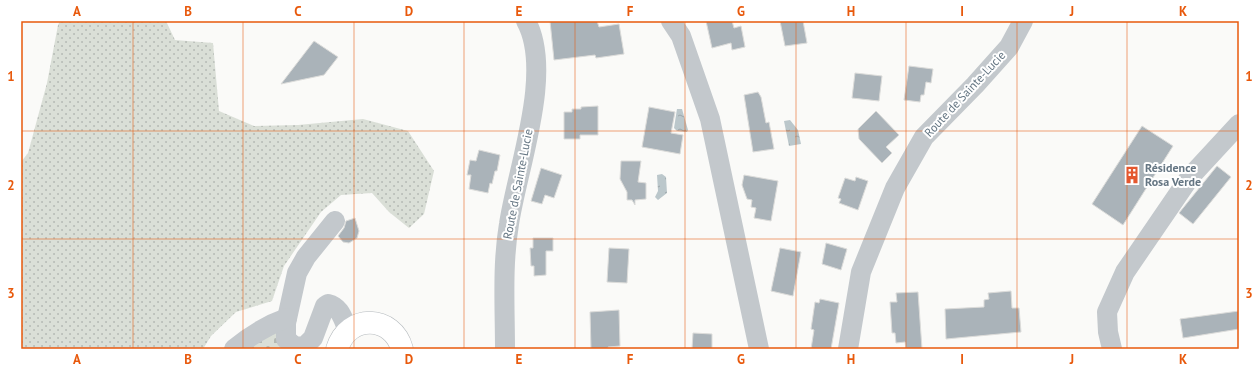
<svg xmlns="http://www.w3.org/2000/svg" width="1260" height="370" font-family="'PT Sans',sans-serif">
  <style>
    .grass { fill: url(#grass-dots) }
    .cemetery { fill: url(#cemetery-stones) }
    .water { fill: url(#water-ripples) }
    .building { fill: #aab3b9; stroke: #dcdcda }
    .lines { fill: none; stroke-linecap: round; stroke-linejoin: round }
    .major-casing { stroke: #b5babe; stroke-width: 23 }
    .minor { stroke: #c3c8cc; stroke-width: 20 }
    .major { stroke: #fff; stroke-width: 22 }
    .grid { fill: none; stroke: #e8590c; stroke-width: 1; stroke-opacity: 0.55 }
    .labels { text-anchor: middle; stroke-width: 4; stroke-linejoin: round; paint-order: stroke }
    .street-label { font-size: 12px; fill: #657683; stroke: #fff }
    .poi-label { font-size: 12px; font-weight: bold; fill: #657683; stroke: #fff; text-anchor: start }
    .neatline { fill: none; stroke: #e8590c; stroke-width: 1.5 }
    .grid-label { font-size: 13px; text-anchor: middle; font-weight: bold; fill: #e8590c }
  </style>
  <defs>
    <pattern id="grass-dots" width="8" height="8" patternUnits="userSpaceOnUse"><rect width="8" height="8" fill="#dadfd7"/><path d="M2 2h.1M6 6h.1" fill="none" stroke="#b4b9b4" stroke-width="1.8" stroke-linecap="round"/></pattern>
    <pattern id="cemetery-stones" width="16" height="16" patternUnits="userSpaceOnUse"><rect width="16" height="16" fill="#dadfd7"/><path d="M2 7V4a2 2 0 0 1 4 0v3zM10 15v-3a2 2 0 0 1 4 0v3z" fill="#b4b9b4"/></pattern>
    <pattern id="water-ripples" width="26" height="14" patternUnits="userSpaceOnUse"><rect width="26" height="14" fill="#bbc7cb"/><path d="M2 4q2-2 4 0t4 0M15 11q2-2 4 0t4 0" fill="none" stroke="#9ca6aa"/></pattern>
  </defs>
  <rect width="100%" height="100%" fill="#fafaf8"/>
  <path class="grass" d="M 60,21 L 166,21 L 175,40 L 213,43 L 219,111 L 254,126 L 298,125 L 363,119 L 408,131 L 434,171 L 424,214 L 409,228 L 389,212 L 372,193 L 341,195 L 321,212 L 284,266 L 272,301 L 236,312 L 211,336 L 203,349 L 21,349 L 21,162 L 28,153 L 47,83 L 58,25 Z"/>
  <path class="cemetery" d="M 281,328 L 286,349 L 244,349 Z"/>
  <g class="water">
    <path d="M 677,109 L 682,109 L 688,130 L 687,132 L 677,131 L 674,128 Z"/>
    <path d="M 790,120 L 798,130 L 801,144 L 789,146 L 784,121 Z"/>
    <path d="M 662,174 L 666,177 L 667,193 L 658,200 L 655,197 L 658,191 L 657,175 Z"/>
  </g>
  <g class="building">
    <path d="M 550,21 L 597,21 L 599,27 L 619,24 L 624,54 L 596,58 L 595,55 L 554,60 Z"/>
    <path d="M 706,21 L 732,21 L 734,28 L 741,26 L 745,47 L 732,50 L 731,43 L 712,48 Z"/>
    <path d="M 780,21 L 803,21 L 807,43 L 785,46 Z"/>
    <path d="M 314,41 L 338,57 L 324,75 L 281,84 Z"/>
    <path d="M 909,66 L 933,69 L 931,83 L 926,82 L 924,95 L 921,95 L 920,102 L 904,100 Z"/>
    <path d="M 855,73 L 882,76 L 879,101 L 852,98 Z"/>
    <path d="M 758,92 L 761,97 L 766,123 L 769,122 L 774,149 L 753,152 L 744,95 Z"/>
    <path d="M 598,106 L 598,135 L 580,135 L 580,139 L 564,139 L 564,112 L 572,112 L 572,109 L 581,109 L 581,107 Z"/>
    <path d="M 649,107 L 675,112 L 671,133 L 683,135 L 680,154 L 642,147 Z"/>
    <path d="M 876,111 L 899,135 L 886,147 L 892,153 L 882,163 L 859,139 L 858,129 Z"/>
    <path d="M 1142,126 L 1173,146 L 1123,225 L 1092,204 Z"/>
    <path d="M 479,150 L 500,155 L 497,171 L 495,171 L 492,184 L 490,183 L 488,193 L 469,189 L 471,175 L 467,175 L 470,160 L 476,161 Z"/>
    <path d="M 621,161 L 641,161 L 638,182 L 646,183 L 646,199 L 635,200 L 635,205 L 632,200 L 627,200 L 627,192 L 620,179 Z"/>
    <path d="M 1217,166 L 1231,177 L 1193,224 L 1179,213 Z"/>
    <path d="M 541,168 L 562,175 L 554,198 L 545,195 L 542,204 L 531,201 Z"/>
    <path d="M 744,175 L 778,181 L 771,221 L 754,218 L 756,208 L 751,207 L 752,200 L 747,199 L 742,185 Z"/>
    <path d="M 856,177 L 868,181 L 858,210 L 839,203 L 841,199 L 838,198 L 845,178 L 855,181 Z"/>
    <path d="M 355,218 L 359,231 L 357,238 L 349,243 L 343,242 L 338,236 L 344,228 L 346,221 Z"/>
    <path d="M 533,238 L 553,238 L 553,251 L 546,251 L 546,275 L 534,276 L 534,266 L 531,266 L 530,248 L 533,248 Z"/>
    <path d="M 826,243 L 847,249 L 841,270 L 822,264 Z"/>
    <path d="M 609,248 L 629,249 L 627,283 L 607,282 Z"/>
    <path d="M 780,248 L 801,252 L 793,296 L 771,291 Z"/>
    <path d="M 1011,291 L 1012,308 L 1019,308 L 1021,332 L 946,339 L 945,309 L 984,307 L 984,300 L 989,299 L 988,293 Z"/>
    <path d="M 918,292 L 922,349 L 906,349 L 905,342 L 896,343 L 895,333 L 892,333 L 890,302 L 897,302 L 896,293 Z"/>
    <path d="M 820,299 L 839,303 L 831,349 L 811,349 L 814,330 L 811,329 L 815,302 L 819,303 Z"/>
    <path d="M 619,310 L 620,346 L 608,347 L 608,349 L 591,349 L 590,312 Z"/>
    <path d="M 1239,311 L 1239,329 L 1183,338 L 1180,319 Z"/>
    <path d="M 693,333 L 712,334 L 712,349 L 692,349 Z"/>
  </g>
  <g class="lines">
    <g class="major-casing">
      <path id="major" d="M 337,349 C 348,313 393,315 402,349"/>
    </g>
    <g class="minor">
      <path d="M 671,21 L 681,36 L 710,119 L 759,349"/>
      <path d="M 335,221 L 306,257 L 297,273 L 286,323 L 286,339 L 295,347 L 305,346 L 313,338 L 325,306 L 328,304 C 341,307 343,320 348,330"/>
      <path d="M 234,349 C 251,335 267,325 287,318"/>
      <path d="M 505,349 C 505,308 502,265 509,224 C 517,169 554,72 526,21"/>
      <path d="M 848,349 L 861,272 L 895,188 L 924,137 L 975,85 L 1009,47 L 1023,21"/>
      <path d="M 1112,349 L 1108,332 L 1107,312 L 1125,272 L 1190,177 L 1239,124"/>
    </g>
    <use href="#major" class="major"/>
  </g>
  <path class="grid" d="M 133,21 L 133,349M 243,21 L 243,349M 354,21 L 354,349M 464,21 L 464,349M 575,21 L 575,349M 685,21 L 685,349M 796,21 L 796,349M 906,21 L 906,349M 1017,21 L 1017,349M 1127,21 L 1127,349M 21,131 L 1239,131M 21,239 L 1239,239"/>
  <defs>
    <g id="building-bare" transform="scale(1.38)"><path d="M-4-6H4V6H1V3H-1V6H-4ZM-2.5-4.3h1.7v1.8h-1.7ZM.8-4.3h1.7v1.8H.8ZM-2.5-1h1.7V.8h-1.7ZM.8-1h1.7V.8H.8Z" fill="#e4572e" stroke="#fff" stroke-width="2.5" paint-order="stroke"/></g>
  </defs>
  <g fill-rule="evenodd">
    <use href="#building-bare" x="1132" y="175"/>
  </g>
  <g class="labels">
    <g class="street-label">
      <text transform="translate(965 94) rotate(-47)" y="4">Route de Sainte-Lucie</text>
      <text transform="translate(518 184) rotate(-79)" y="4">Route de Sainte-Lucie</text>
    </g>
    <g class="poi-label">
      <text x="1145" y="172">Résidence<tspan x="1145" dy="14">Rosa Verde</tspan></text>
    </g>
  </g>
  <rect width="1260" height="370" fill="none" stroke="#ffffff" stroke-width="44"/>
  <rect x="22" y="22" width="1216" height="326" class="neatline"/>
  <g class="grid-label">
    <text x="77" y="16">A</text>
    <text x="188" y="16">B</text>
    <text x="298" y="16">C</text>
    <text x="409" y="16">D</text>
    <text x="519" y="16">E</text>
    <text x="630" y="16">F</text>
    <text x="741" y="16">G</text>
    <text x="851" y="16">H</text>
    <text x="962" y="16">I</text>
    <text x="1072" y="16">J</text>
    <text x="1183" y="16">K</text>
    <text x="11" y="81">1</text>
    <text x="1249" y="81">1</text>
    <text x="11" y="190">2</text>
    <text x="1249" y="190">2</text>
    <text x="11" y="298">3</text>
    <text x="1249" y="298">3</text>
    <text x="77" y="364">A</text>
    <text x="188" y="364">B</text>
    <text x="298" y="364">C</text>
    <text x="409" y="364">D</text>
    <text x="519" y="364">E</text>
    <text x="630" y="364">F</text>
    <text x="741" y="364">G</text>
    <text x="851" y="364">H</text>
    <text x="962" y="364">I</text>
    <text x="1072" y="364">J</text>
    <text x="1183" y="364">K</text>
  </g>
</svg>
